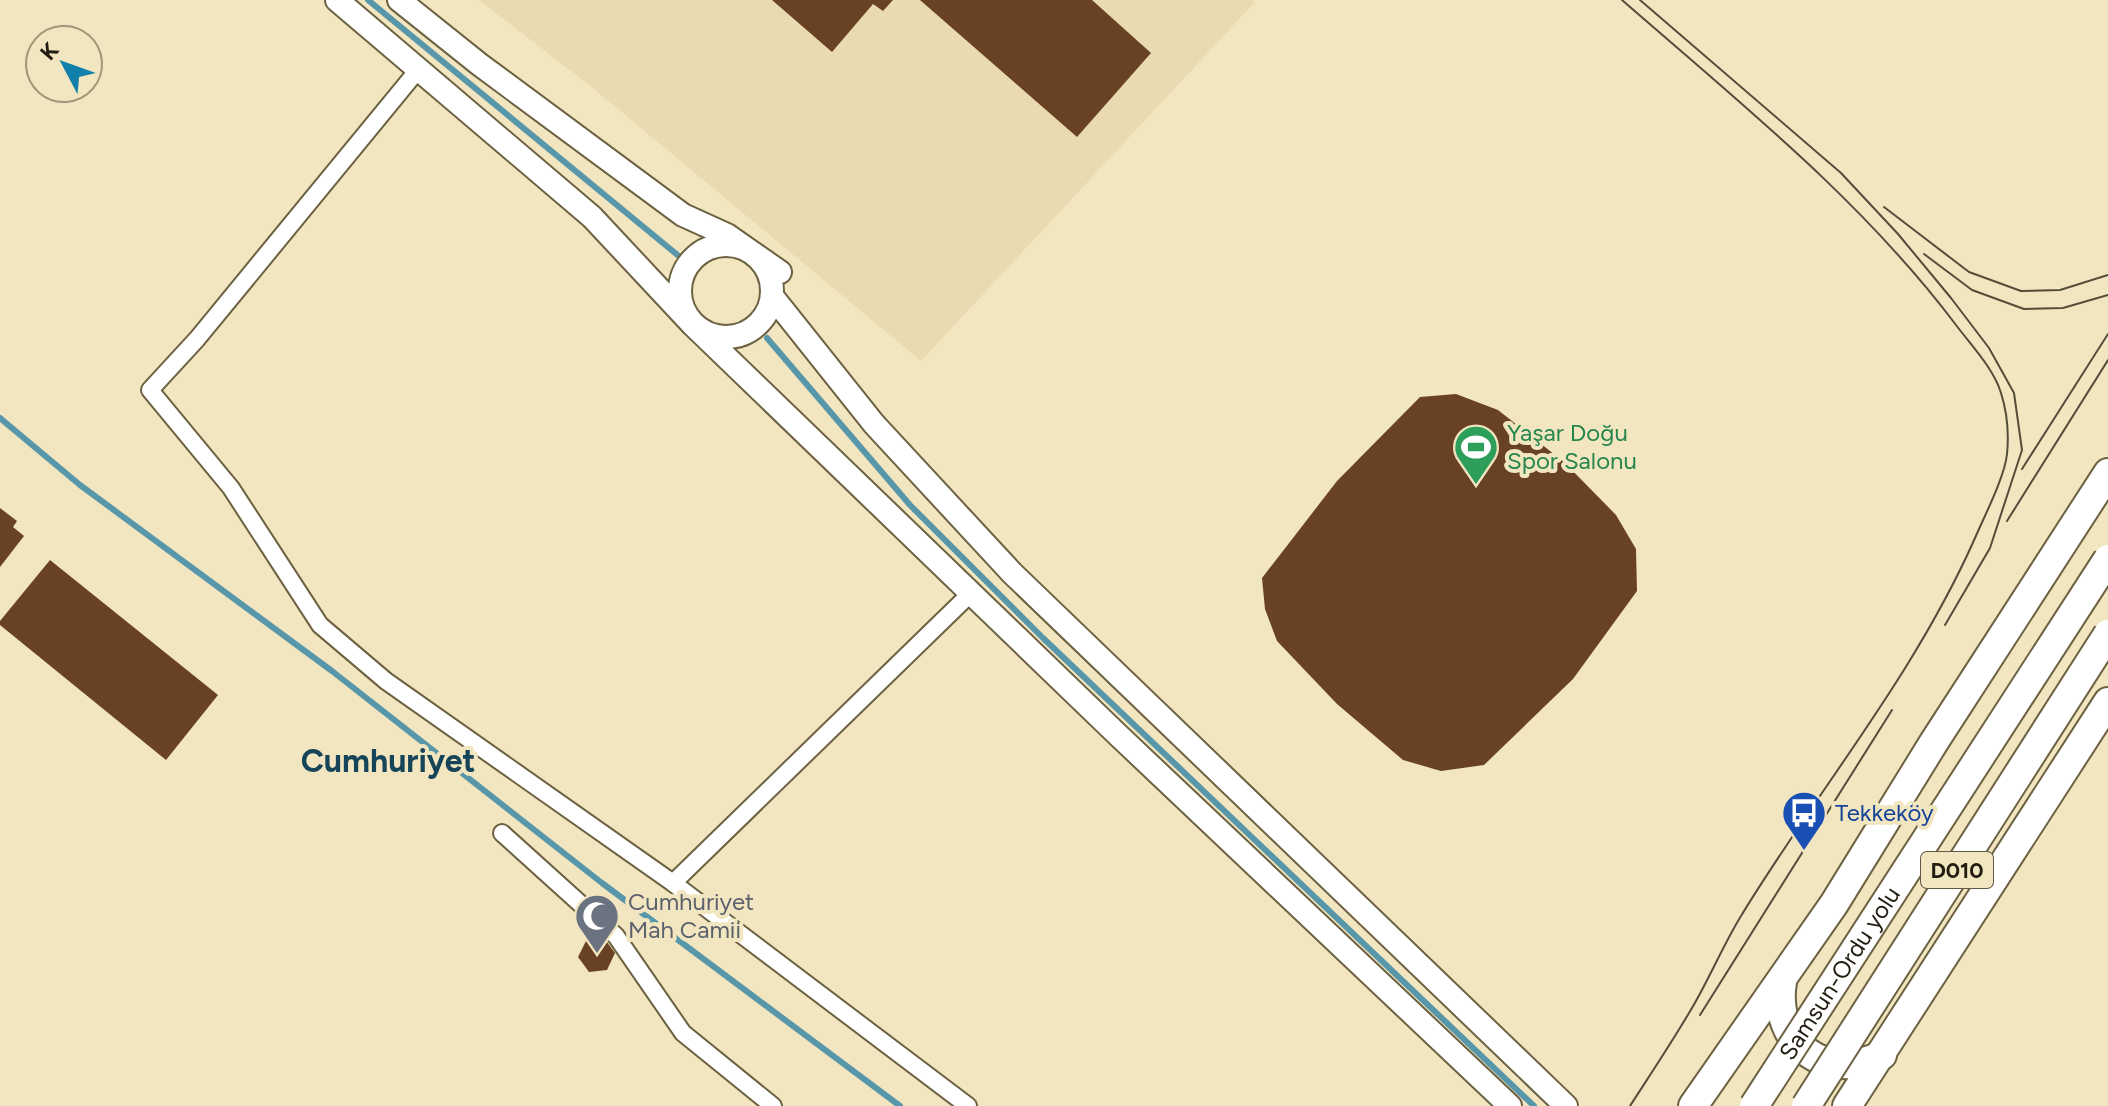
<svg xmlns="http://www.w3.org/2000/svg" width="2108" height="1106" font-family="Figtree,sans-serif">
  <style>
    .built { fill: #e9dbaf }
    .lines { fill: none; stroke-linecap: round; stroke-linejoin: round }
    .stream { stroke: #5896a9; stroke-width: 6 }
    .building { fill: #694124 }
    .street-casing { stroke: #6c6140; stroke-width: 20 }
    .secondary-casing { stroke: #6c6140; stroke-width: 26 }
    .highway-casing { stroke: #6c6140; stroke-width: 32 }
    .street { stroke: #fff; stroke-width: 16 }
    .secondary { stroke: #fff; stroke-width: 22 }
    .highway { stroke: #fff; stroke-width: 28 }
    .tram { stroke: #534d3a; stroke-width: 2 }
    .highway-bridge-casing { stroke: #6c6140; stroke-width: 32; stroke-linecap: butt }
    .highway-bridge { stroke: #fff; stroke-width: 28 }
    .labels { text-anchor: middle; stroke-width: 8; stroke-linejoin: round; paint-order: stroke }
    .shield { fill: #f2e6c1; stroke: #605945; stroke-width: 2 }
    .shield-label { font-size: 22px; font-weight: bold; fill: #221d10 }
    .leisure-label { font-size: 24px; fill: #27864d; stroke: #f2e6c1; text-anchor: start }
    .transit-label { font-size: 24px; fill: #164399; stroke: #f2e6c1; text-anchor: start }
    .worship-label { font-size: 24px; fill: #5b616d; stroke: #f2e6c1; text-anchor: start }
    .street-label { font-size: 24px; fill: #221d10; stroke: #f2e6c1 }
    .district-label { font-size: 32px; font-weight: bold; fill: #164458; stroke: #f2e6c1 }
  </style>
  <rect width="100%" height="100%" fill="#f2e6c1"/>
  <path class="built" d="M 479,0 L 1252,0 L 1255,2 L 921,361 L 594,89 Z"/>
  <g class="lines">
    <g class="stream">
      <path d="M 368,0 L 680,257"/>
      <path d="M 767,338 L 910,505 L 1043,638 L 1534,1106"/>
      <path d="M 0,418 L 80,485 L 332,671 L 602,883 L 900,1106"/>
    </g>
  </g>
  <g class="building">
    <path d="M 772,0 L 893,0 L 883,11 L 873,4 L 832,52 Z"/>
    <path d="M 920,0 L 1092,0 L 1151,53 L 1077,137 Z"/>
    <path d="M 1456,394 L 1498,410 L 1564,462 L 1616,515 L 1636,549 L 1637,591 L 1573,679 L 1484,765 L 1441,771 L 1403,760 L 1337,704 L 1277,641 L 1265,609 L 1262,578 L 1337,481 L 1420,397 Z"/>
    <path d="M 0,508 L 17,521 L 13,527 L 24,536 L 0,567 Z"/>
    <path d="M 50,560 L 218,695 L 166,760 L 0,625 L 0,621 Z"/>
    <path d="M 604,938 L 615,953 L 607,970 L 589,972 L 578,957 L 586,941 Z"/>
  </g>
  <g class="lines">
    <g class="street-casing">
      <g id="street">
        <path d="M 417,71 L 197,339 L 150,390 L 231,488 L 320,625 L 386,681 L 673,883 L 968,1106"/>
        <path d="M 502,833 L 616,936 L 683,1033 L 773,1106"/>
        <path d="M 673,883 L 971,593"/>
      </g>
    </g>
    <g class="secondary-casing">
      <g id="secondary">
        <path d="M 337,0 L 592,217 L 693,325 L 1118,735 L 1510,1106"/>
        <path d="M 399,0 L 479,64 L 683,215 L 727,235 L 780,272"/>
        <circle cx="726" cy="291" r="46"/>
        <path d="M 772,296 L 874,424 L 1012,573 L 1566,1106"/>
      </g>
    </g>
    <g class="highway-casing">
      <g id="highway">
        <path d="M 1782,982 C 1772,1044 1826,1083 1882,1055"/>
        <path d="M 1693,1106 L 1834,904 L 1934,742 L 2108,473"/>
        <path d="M 1847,1106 L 2108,702"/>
      </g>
    </g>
    <use href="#street" class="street"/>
    <use href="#secondary" class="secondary"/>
    <use href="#highway" class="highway"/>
    <g class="tram">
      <path d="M 1622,0 C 1739,102 1862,200 1956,325 C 1971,345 1994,369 2001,393 C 2007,412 2009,434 2007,454 C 2005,476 1984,517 1975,538 C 1914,676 1819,788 1741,916 C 1722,947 1708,982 1689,1013 C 1670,1045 1650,1075 1630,1106"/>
      <path d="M 1640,0 L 1841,173 L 1898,234 L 1951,298 L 1989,348 L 2014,393 L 2022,450 L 1990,548 L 1945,625"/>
      <path d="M 1884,207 L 1969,272 L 2021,291 L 2060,290 L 2108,275"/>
      <path d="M 1924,254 L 1972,290 L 2024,309 L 2063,308 L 2108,295"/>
      <path d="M 2022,469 L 2108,334"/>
      <path d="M 2007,521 L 2108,360"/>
      <path d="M 1700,1015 L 1892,710"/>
    </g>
    <g class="highway-bridge-casing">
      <g id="highway-bridge">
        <path id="s1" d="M 1754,1106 L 2108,559"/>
        <path d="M 1806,1106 L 2108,634"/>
      </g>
    </g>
    <use href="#highway-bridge" class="highway-bridge"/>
  </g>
  <defs>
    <g id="stadium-pin" transform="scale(2.3)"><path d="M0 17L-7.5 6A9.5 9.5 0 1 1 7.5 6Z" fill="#2e9e5b" stroke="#f2e6c1"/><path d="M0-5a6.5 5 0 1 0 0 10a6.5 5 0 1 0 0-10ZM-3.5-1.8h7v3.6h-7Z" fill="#fff"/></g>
    <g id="bus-pin" transform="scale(2.3)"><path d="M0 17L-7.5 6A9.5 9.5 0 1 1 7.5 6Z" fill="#1a4fb4" stroke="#f2e6c1"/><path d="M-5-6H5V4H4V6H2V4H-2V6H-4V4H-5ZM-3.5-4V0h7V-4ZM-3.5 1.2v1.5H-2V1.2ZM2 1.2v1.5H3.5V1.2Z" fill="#fff"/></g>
    <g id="mosque-pin" transform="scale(2.3)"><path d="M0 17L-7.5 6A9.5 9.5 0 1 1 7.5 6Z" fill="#6b7280" stroke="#f2e6c1"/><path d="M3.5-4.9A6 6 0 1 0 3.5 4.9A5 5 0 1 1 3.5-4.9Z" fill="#fff"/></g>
  </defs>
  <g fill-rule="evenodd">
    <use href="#stadium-pin" x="1476" y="447"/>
    <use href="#bus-pin" x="1804" y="813"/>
    <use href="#mosque-pin" x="597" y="916"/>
  </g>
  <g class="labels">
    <rect class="shield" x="1921" y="852" width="72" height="36" rx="6"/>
    <g class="shield-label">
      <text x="1957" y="878">D010</text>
    </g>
    <g class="leisure-label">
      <text x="1507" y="441">Yaşar Doğu<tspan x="1507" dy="28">Spor Salonu</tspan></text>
    </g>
    <g class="transit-label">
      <text x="1835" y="821">Tekkeköy</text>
    </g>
    <g class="worship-label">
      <text x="628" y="910">Cumhuriyet<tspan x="628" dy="28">Mah Camii</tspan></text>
    </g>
    <g class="street-label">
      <text dy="8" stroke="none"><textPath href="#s1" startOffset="158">Samsun-Ordu yolu</textPath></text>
    </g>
    <g class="district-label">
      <text x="388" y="772">Cumhuriyet</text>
    </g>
  </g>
  <g transform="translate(64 64) rotate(311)"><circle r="38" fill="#f2e6c1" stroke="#9f967a" stroke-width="2"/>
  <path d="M0-6L14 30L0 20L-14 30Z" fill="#1281a9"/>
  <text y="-12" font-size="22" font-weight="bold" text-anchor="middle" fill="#221d10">K</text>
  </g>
</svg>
